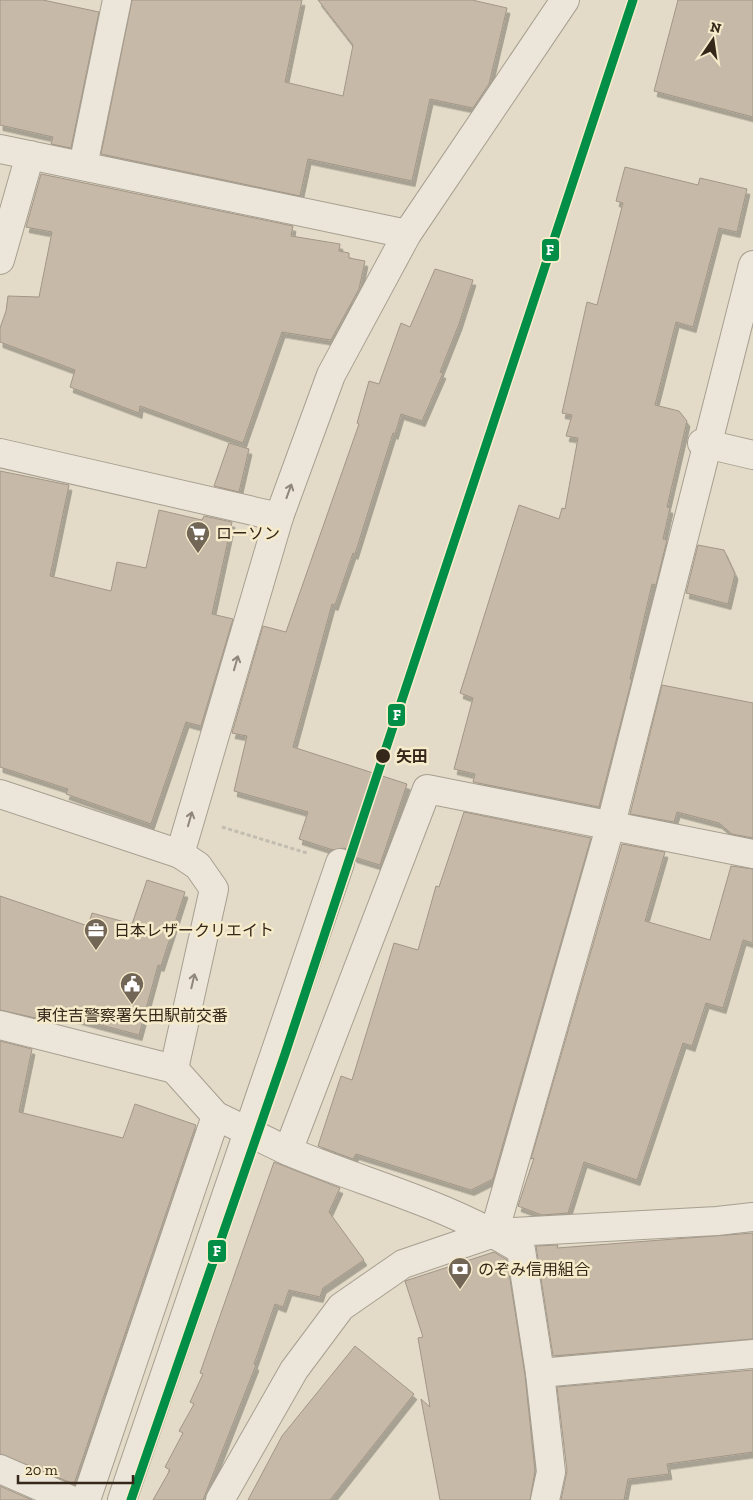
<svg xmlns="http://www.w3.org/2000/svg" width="753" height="1500" font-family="'Zilla Slab','Noto Sans JP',serif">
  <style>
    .building { fill: #c7b9a8; stroke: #a29687; filter: url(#shadow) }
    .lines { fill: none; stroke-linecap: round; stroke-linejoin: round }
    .minor-casing { stroke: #a79f91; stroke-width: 30 }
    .path { stroke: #c3bcb0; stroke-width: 3; stroke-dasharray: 4 2.5; stroke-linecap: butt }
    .minor { stroke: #ebe6d9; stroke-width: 28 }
    .rail-1-casing { stroke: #f6ebca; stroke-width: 12 }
    .rail-1 { stroke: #028e46; stroke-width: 9 }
    .oneway { stroke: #90867a }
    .stop-dot { fill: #35271a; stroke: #f6ebca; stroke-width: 2 }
    .labels { text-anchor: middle; stroke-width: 5; stroke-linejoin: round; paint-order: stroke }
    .poi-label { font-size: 16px; fill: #35271a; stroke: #f6ebca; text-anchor: start }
    .stop-label { font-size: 16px; font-weight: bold; fill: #35271a; stroke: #f6ebca; text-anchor: start }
    .line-badge { stroke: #f6ebca; stroke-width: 2 }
    .badge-label { font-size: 14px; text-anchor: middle; font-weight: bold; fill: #fff }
  </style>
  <defs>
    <filter id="shadow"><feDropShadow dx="3" dy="5.5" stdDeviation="0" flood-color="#0004"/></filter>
  </defs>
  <rect width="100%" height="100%" fill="#e3dbc7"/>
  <g class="building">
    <path d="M 0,0 L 43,0 L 99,12 L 71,148 L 51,144 L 53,137 L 0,125 Z"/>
    <path d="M 132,0 L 302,0 L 285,82 L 343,96 L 353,45 L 318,0 L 472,0 L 507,8 L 489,84 L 473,108 L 430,99 L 412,181 L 308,159 L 300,196 L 101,154 Z"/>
    <path d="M 678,0 L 753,0 L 753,117 L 654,91 Z"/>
    <path d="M 625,167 L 698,185 L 700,178 L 747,189 L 737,232 L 719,228 L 693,327 L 676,322 L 655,405 L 679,411 L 687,421 L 667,507 L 670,508 L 663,539 L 667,540 L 656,585 L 652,584 L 630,679 L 632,679 L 599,807 L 473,782 L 475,774 L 454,769 L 473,698 L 460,693 L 519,505 L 559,519 L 562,508 L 565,509 L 578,438 L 566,436 L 572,415 L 562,413 L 587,302 L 597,305 L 623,203 L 616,201 Z"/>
    <path d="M 41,174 L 293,226 L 291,236 L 340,244 L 339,251 L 349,253 L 349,258 L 365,261 L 359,289 L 331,340 L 282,332 L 243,443 L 140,406 L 139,413 L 70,387 L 75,370 L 0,342 L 0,328 L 6,311 L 8,296 L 39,297 L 52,232 L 26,227 Z"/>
    <path d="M 435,269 L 473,280 L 459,324 L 440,372 L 443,373 L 422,421 L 401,414 L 395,434 L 393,433 L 355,554 L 353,553 L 335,605 L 332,604 L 293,747 L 407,784 L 380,865 L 354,857 L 345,848 L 333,850 L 299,839 L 308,812 L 234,791 L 247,736 L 232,733 L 263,626 L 286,632 L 359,424 L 357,423 L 369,381 L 379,384 L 401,323 L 410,327 Z"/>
    <path d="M 229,443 L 249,449 L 239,492 L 214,486 Z"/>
    <path d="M 0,471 L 69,485 L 50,576 L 111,591 L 117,562 L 146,568 L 159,510 L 202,520 L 204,516 L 232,522 L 212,614 L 233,619 L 201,726 L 186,722 L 151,824 L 66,794 L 68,789 L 0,767 Z"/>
    <path d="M 698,545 L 724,550 L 735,574 L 728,604 L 686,593 Z"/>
    <path d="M 662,685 L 753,703 L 753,838 L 732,834 L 719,823 L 677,812 L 674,822 L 630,814 Z"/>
    <path d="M 464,812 L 591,838 L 493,1179 L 471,1190 L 356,1154 L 353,1159 L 318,1146 L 341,1076 L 352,1080 L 394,943 L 418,950 L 436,886 L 439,887 Z"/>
    <path d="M 622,844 L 665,852 L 645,921 L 710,940 L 731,866 L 753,869 L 753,943 L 743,940 L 723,1008 L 706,1003 L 692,1046 L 683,1043 L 637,1180 L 584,1162 L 568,1213 L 542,1215 L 518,1206 L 534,1158 L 531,1159 Z"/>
    <path d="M 147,880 L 185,892 L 161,966 L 158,965 L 139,1035 L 52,1012 L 49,1021 L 0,1010 L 0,896 L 88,926 L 92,913 L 132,924 Z"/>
    <path d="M 0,1041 L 32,1049 L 19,1112 L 123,1138 L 135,1104 L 196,1125 L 74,1484 L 0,1454 Z"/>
    <path d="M 274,1162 L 340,1188 L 329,1212 L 364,1260 L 323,1288 L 320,1297 L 289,1290 L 283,1307 L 275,1304 L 254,1364 L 256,1365 L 203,1500 L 153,1500 L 170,1470 L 165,1467 L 183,1433 L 179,1431 L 194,1404 L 190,1402 L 203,1374 L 200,1373 Z"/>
    <path d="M 753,1233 L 753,1339 L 553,1356 L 536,1246 L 558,1245 L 557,1248 Z"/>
    <path d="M 494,1252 L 507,1260 L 525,1375 L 535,1471 L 530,1500 L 440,1500 L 421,1399 L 430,1407 L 418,1338 L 423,1337 L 405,1281 Z"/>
    <path d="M 355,1346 L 414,1394 L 330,1500 L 248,1500 L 282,1436 Z"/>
    <path d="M 753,1370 L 753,1452 L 667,1464 L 669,1474 L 628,1479 L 624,1500 L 561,1500 L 567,1471 L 557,1387 Z"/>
    <path d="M 0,1486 L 32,1500 L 0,1500 Z"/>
  </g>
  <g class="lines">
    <g class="minor-casing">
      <g id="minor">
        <path d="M 0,149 L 407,234"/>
        <path d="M 83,166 L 117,0"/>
        <path d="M 0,260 L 30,155"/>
        <path d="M 702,443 L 753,455"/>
        <path d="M 0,453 L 279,517"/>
        <path d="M 0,794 L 180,854"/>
        <path d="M 0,1025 L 174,1069"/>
        <path d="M 216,1116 L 174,1069 L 214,889 L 198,866 L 180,854 L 279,517 L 331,375 L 407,234 L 565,0"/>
        <path d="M 288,1151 L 427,789 L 753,854"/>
        <path d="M 494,1233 L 611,824 L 753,265"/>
        <path d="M 540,1373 L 753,1354"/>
        <path d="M 0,1469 L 71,1500"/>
        <path d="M 86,1500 L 216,1116 C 240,1127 264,1140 288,1151 C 366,1184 449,1204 521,1250 L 540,1373 L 551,1472 L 545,1500"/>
        <path d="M 122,1500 L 340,863"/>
        <path d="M 220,1500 L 294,1370 L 341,1307 L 403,1264 L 494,1233 L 717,1221 L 753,1217"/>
      </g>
    </g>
    <path class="path" d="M 222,827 L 307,853"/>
    <use href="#minor" class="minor"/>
    <g class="rail-1-casing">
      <path id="rail-1" d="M 131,1500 L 285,1054 L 633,0"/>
    </g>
    <use href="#rail-1" class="rail-1"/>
  </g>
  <defs><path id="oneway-shaft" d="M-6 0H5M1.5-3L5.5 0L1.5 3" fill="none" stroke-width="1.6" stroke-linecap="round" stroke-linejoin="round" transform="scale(1.25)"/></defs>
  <g class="oneway">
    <use href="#oneway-shaft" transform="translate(289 491) rotate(-70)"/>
    <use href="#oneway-shaft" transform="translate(236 663) rotate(-74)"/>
    <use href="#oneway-shaft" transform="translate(190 819) rotate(-74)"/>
    <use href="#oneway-shaft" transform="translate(193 981) rotate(-77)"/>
  </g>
  <defs>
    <g id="supermarket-pin" transform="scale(1.25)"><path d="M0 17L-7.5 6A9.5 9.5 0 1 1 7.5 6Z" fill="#726657" stroke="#f6ebca"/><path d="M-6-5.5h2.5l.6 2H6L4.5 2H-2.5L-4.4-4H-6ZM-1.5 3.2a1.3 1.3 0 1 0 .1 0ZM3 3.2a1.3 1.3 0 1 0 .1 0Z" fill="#fff"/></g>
    <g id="office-pin" transform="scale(1.25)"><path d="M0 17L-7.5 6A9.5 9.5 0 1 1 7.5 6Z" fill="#726657" stroke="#f6ebca"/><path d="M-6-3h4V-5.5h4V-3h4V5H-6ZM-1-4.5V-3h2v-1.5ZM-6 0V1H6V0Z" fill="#fff"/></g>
    <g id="civic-pin" transform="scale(1.25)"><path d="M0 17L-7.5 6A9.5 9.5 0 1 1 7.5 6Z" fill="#726657" stroke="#f6ebca"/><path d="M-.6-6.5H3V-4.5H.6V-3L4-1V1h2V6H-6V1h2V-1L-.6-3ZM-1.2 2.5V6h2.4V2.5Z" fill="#fff"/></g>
    <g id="bank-pin" transform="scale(1.25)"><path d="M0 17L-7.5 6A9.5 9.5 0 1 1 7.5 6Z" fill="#726657" stroke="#f6ebca"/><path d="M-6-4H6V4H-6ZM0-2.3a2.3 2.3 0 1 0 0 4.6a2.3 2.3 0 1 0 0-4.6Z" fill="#fff"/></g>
  </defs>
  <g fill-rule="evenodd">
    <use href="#supermarket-pin" x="198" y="533"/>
    <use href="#office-pin" x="96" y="930"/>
    <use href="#civic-pin" x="132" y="984"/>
    <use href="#bank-pin" x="460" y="1269"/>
  </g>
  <circle class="stop-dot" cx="383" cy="756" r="8"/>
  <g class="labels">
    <g class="poi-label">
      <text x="216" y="539">ローソン</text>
      <text x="114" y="936">日本レザークリエイト</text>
      <text x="132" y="1021" text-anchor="middle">東住吉警察署矢田駅前交番</text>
      <text x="478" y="1275">のぞみ信用組合</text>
    </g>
    <g class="stop-label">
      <text x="396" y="762">矢田</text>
    </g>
  </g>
  <g class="line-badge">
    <rect x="541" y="238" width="19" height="24" rx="5" fill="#028e46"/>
    <rect x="387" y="703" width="19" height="24" rx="5" fill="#028e46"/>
    <rect x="207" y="1239" width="20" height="24" rx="5" fill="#028e46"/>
  </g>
  <g class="badge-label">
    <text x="550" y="255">F</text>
    <text x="397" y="720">F</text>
    <text x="217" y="1256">F</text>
  </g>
  <g transform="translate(713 40) rotate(13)" stroke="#f6ebca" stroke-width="4" paint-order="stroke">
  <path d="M0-4L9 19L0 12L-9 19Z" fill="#35271a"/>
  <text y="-8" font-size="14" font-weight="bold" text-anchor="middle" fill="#35271a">N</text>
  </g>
  <path d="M18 1475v8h115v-8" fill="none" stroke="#35271a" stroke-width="2.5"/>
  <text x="25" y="1475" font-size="15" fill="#35271a" stroke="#f6ebca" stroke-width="4" paint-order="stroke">20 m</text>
</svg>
